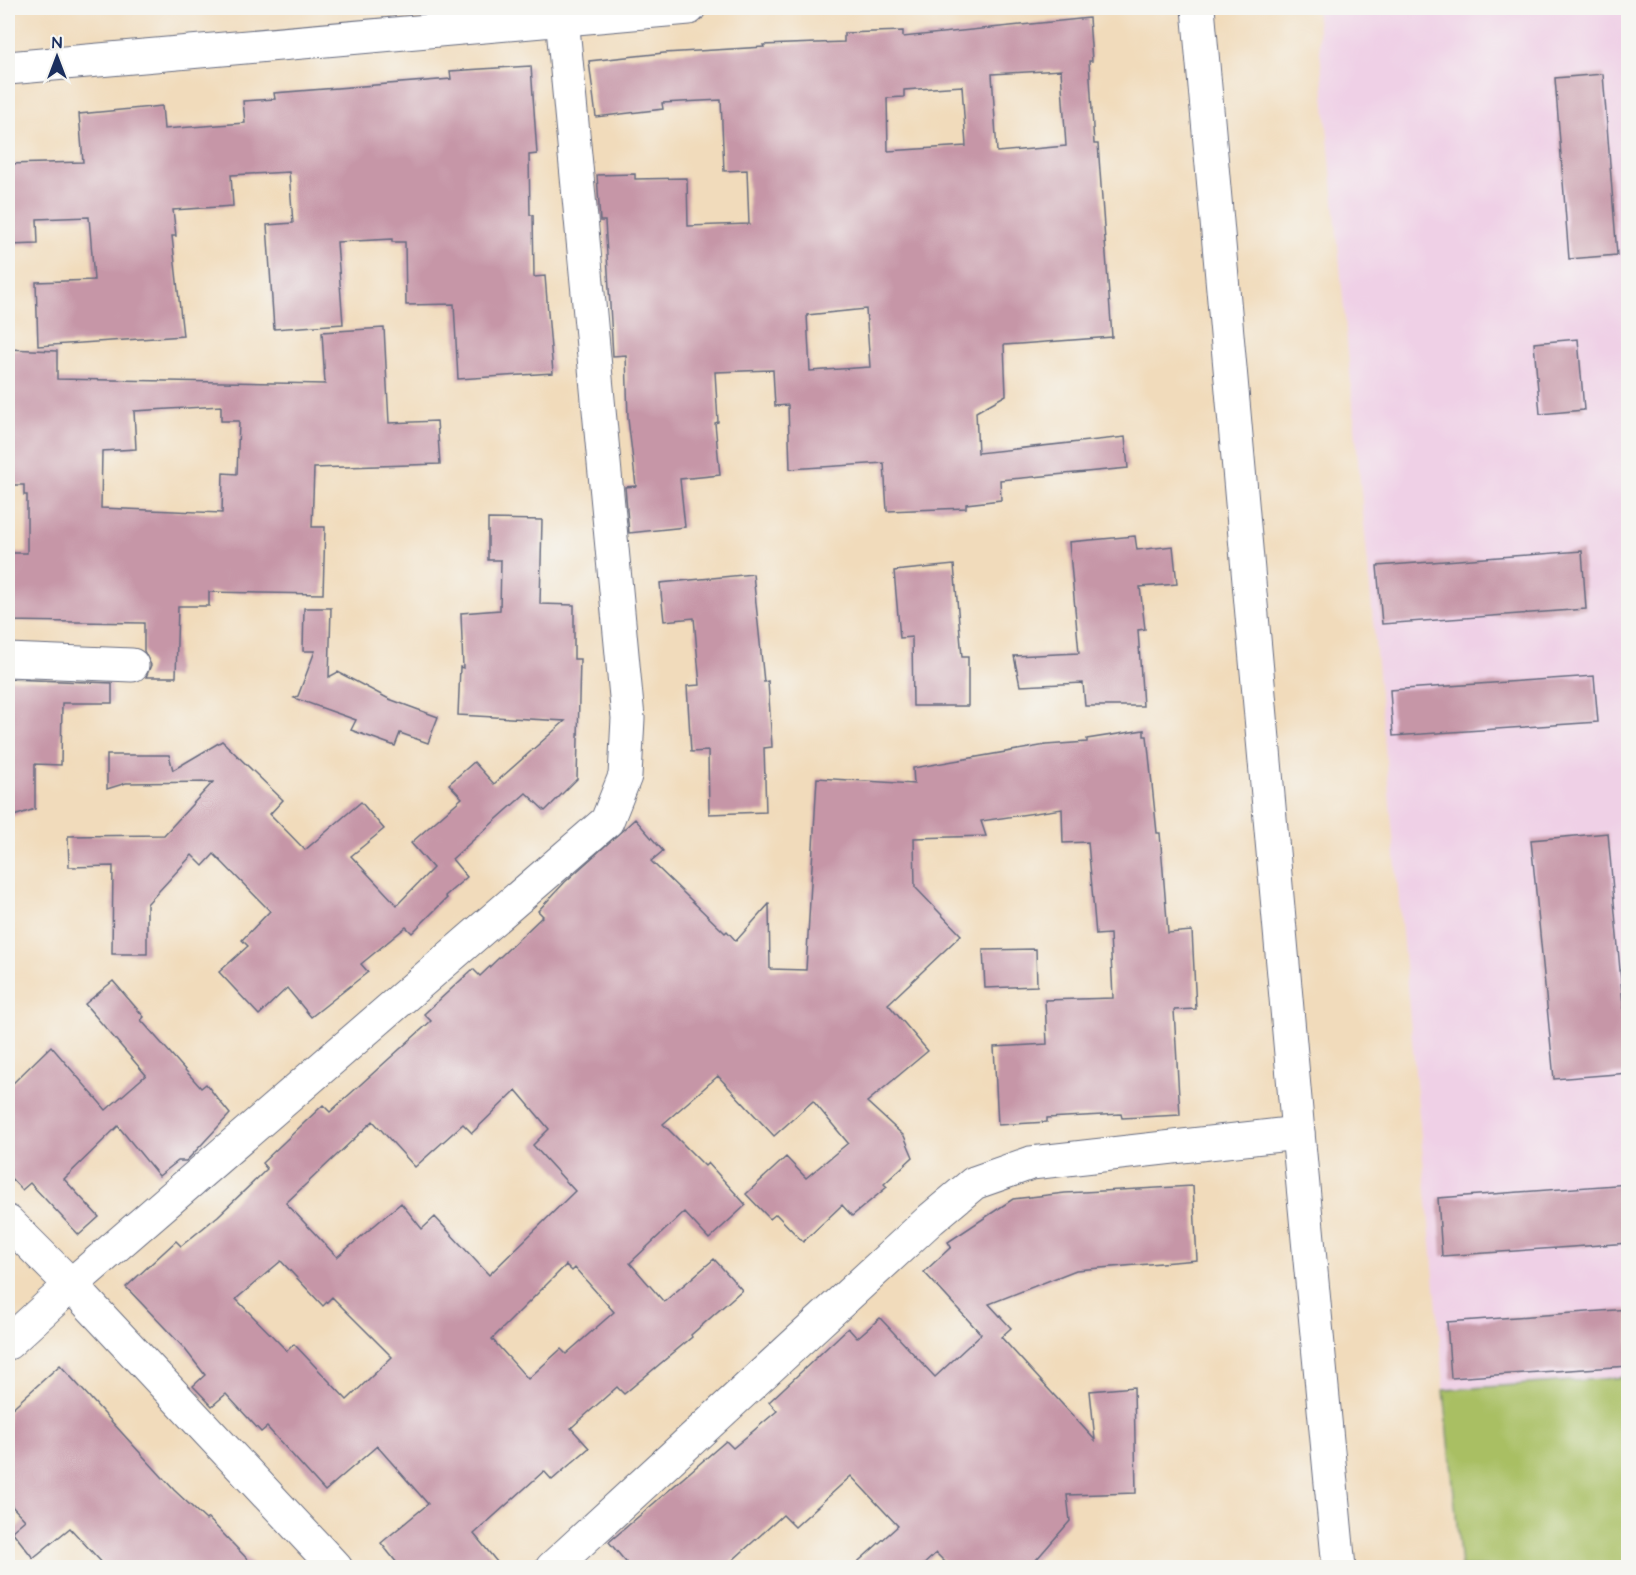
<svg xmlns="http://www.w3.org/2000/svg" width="1636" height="1575" font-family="'Architects Daughter',sans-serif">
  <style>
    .built { fill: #efd0e6 }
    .green { fill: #a9bf64; stroke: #627761; stroke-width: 1.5 }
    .building { fill: #c696a7; fill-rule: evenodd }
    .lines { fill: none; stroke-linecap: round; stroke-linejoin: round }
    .minor-casing { stroke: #666b7f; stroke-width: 35 }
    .minor { stroke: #fff; stroke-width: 33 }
  </style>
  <rect width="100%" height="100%" fill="#f6f6f2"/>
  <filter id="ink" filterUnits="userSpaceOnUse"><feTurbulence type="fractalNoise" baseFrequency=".0167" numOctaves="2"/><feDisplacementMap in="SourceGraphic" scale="12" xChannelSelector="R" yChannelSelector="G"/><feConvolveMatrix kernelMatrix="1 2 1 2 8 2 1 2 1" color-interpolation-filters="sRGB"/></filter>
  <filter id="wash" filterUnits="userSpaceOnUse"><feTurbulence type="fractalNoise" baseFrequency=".008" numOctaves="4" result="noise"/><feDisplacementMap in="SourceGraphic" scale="24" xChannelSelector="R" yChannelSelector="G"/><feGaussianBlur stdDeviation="1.35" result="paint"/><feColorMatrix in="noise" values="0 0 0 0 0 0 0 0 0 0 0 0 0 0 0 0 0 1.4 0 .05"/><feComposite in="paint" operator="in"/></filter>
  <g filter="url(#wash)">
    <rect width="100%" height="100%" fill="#f1dbbb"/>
    <path class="built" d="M 1316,8 L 1628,8 L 1628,1567 L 1461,1567 Z"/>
    <path class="green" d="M 1628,1377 L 1628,1567 L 1461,1567 L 1444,1390 Z"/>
    <g id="blocks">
      <g class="building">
        <path d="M 1089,18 L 1092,61 L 1089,61 L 1094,144 L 1098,144 L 1112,337 L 1004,345 L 1006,395 L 976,412 L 978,453 L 1125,437 L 1128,468 L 1000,480 L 1001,500 L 966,504 L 966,508 L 887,511 L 884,463 L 790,469 L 788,405 L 775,406 L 773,370 L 715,372 L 718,422 L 715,423 L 720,475 L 680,479 L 685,527 L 629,533 L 625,487 L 636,486 L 628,419 L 626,355 L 613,356 L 605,221 L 600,221 L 597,175 L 635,174 L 635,179 L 687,178 L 688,226 L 749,224 L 747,170 L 724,171 L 721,100 L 662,103 L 663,109 L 596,117 L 589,61 L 664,53 L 764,47 L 763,45 L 844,42 L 844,33 L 903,31 L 903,37 ZM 1061,70 L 1066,146 L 997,152 L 992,74 ZM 962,86 L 966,146 L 888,151 L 887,98 L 904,97 L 904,90 ZM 866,309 L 870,367 L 810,371 L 807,315 Z"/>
        <path d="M 531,66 L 537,154 L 529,155 L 530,215 L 533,215 L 534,277 L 545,276 L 553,373 L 458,379 L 454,304 L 406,305 L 405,242 L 392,242 L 392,239 L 337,242 L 343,324 L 274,329 L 267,225 L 293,223 L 289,172 L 231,175 L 233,206 L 173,210 L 176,236 L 172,236 L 183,336 L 38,346 L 36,282 L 94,280 L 89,217 L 37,219 L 38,244 L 8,245 L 8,164 L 83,162 L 79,114 L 162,106 L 164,129 L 245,123 L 243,101 L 275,99 L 274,93 L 451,79 L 450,71 Z"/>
        <path d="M 1603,74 L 1617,255 L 1569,259 L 1555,78 Z"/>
        <path d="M 384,328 L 389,423 L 437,421 L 440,464 L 314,468 L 312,527 L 325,527 L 323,594 L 209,592 L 209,606 L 178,606 L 176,677 L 146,677 L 151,665 L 144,651 L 144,623 L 8,621 L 8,553 L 27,553 L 27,495 L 24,495 L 24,485 L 8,485 L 8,349 L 57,351 L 57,379 L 325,384 L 322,332 ZM 221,406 L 221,421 L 239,421 L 237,474 L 223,473 L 222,513 L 101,508 L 102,451 L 136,449 L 134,411 Z"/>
        <path d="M 1578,339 L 1584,410 L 1540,414 L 1534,343 Z"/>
        <path d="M 488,519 L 542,520 L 540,604 L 574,605 L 574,659 L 580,659 L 577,779 L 545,811 L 526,793 L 452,859 L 467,877 L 445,896 L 447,898 L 412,933 L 406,927 L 361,964 L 368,972 L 311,1017 L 287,988 L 259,1015 L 219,972 L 248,946 L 242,940 L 270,911 L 214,854 L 203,866 L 192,855 L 147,904 L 147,954 L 112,954 L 113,866 L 69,867 L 68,836 L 164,835 L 213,782 L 126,783 L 107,789 L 107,755 L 169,755 L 173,770 L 222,741 L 283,800 L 270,814 L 305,850 L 361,802 L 384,829 L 351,856 L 397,905 L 433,868 L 411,843 L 462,798 L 449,784 L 474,762 L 494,784 L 565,721 L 458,715 L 460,667 L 463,668 L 461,613 L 500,610 L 501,560 L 488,560 Z"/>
        <path d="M 1135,536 L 1137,550 L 1173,546 L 1177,584 L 1140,587 L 1145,629 L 1138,630 L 1143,706 L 1085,706 L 1083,683 L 1020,686 L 1014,656 L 1079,653 L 1069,542 Z"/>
        <path d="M 1582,551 L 1586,609 L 1382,624 L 1377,566 Z"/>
        <path d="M 954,565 L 962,657 L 968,657 L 968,706 L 913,706 L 912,637 L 900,638 L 894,571 Z"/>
        <path d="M 753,574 L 764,682 L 768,681 L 772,747 L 764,748 L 766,812 L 709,814 L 708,751 L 691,752 L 687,686 L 700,685 L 694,618 L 664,621 L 660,583 Z"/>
        <path d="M 304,608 L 331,608 L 329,677 L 338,672 L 389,699 L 438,717 L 428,743 L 400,733 L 395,746 L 351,730 L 356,720 L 294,698 L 298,696 L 315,651 L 303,651 Z"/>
        <path d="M 1594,676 L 1598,722 L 1393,736 L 1390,690 Z"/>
        <path d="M 8,679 L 112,683 L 112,703 L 62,703 L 61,765 L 35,764 L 35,809 L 8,818 Z"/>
        <path d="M 1144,730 L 1144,736 L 1147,736 L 1157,833 L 1160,833 L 1168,933 L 1192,931 L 1196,1009 L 1174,1010 L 1180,1115 L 1122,1118 L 1121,1114 L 1047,1118 L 1047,1122 L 998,1125 L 994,1047 L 1047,1044 L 1045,1000 L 1113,998 L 1110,934 L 1096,935 L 1088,842 L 1063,843 L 1062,809 L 981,821 L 986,836 L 914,838 L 915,887 L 961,935 L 888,1004 L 928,1051 L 867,1102 L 904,1136 L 913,1157 L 884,1184 L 887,1187 L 852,1216 L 842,1205 L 803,1242 L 776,1214 L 770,1219 L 746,1194 L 786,1157 L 806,1178 L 848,1143 L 813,1101 L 774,1136 L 718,1076 L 663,1124 L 705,1166 L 708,1163 L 746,1205 L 709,1239 L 684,1212 L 630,1263 L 664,1302 L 714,1259 L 742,1290 L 691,1335 L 692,1337 L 624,1394 L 617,1387 L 571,1428 L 589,1448 L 552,1480 L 544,1471 L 474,1534 L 502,1568 L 401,1568 L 381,1543 L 428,1504 L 377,1446 L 325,1491 L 267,1427 L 261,1432 L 226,1394 L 212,1406 L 193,1386 L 205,1375 L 184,1348 L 126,1287 L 176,1241 L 181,1246 L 218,1216 L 267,1169 L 262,1163 L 323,1105 L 330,1112 L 431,1021 L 424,1014 L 473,969 L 480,976 L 543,916 L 538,911 L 565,882 L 635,819 L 663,851 L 651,861 L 725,933 L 727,931 L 736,941 L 769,904 L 770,969 L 806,970 L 817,778 L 914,784 L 913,768 L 1046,745 L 1087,742 L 1087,739 ZM 516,1090 L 549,1129 L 533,1145 L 575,1191 L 489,1275 L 435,1217 L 422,1229 L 401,1203 L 337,1257 L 286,1203 L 373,1121 L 415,1167 L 463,1124 L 472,1133 ZM 281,1261 L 323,1306 L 332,1297 L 392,1357 L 347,1400 L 294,1344 L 287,1351 L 236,1299 ZM 566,1265 L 572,1271 L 575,1268 L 614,1312 L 566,1354 L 561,1349 L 528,1379 L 492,1339 Z"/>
        <path d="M 1608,833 L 1629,1073 L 1554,1079 L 1531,840 Z"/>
        <path d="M 1036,949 L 1037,986 L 985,988 L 983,950 Z"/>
        <path d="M 113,981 L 144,1017 L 141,1020 L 201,1088 L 206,1084 L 230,1114 L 191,1156 L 186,1161 L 178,1161 L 159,1176 L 118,1126 L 64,1179 L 99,1217 L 79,1235 L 30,1183 L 22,1190 L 8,1175 L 8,1088 L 51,1046 L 106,1110 L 146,1075 L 85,1004 Z"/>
        <path d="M 1629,1184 L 1629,1243 L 1442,1256 L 1438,1198 Z"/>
        <path d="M 1193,1186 L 1197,1260 L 1076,1270 L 989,1304 L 1011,1328 L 1001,1337 L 1095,1440 L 1090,1391 L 1134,1387 L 1136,1493 L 1067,1495 L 1070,1521 L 1029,1568 L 951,1568 L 936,1553 L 920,1568 L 851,1568 L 898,1526 L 851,1476 L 795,1527 L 783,1515 L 724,1568 L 631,1568 L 609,1542 L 726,1441 L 733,1448 L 777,1411 L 769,1402 L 848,1328 L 857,1338 L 880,1318 L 935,1377 L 981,1334 L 924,1272 L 951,1247 L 948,1242 L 1013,1199 L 1065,1193 Z"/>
        <path d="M 1629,1309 L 1629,1366 L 1451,1378 L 1447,1322 Z"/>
        <path d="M 60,1365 L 174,1490 L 206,1520 L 208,1518 L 256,1568 L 106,1567 L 70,1528 L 33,1558 L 12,1531 L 25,1520 L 8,1502 L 8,1412 Z"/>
      </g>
    </g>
  </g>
  <g filter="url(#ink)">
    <use href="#blocks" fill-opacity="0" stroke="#666b7f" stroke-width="1.5"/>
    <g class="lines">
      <g class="minor-casing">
        <g id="minor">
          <path d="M 1198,8 L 1298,1133 L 1339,1568"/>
          <path d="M 8,68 L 689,8"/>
          <path d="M 8,660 L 132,665"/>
          <path d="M 8,1222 L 71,1285 L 336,1568"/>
          <path d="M 8,1343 L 71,1285 L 607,821 L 625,776 L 628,718 L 562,17"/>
          <path d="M 552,1568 L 931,1219 L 974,1183 L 1031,1163 L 1298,1133"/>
        </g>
      </g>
      <use href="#minor" class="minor"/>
    </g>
  </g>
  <rect width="1636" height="1575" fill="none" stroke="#f6f6f2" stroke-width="30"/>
  <g transform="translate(57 57)" stroke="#f6f6f2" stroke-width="4.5" paint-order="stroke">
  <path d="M0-4.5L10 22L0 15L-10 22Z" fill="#1b2f5e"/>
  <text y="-9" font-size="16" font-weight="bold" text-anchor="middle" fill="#1b2f5e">N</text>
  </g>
</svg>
